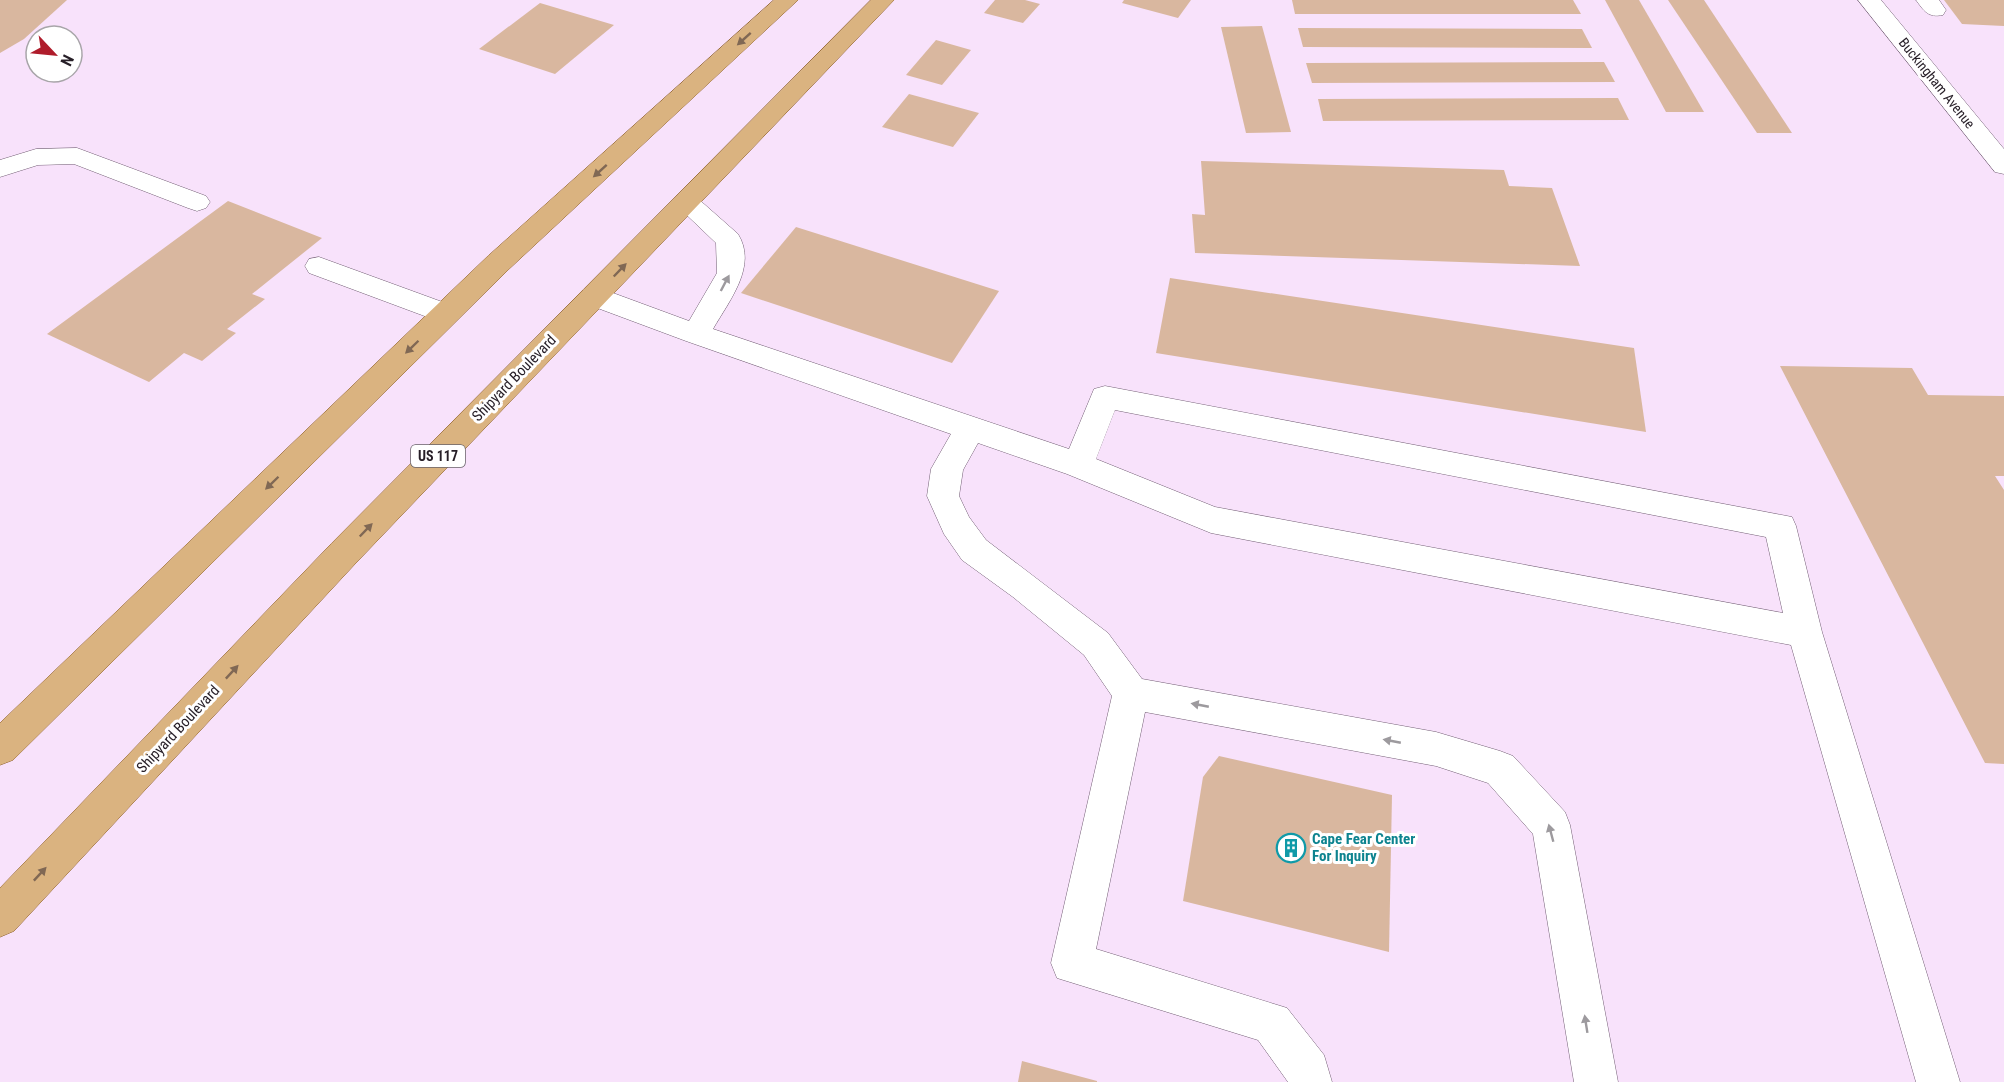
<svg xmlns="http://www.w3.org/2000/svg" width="2004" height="1082" font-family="'Roboto Condensed',sans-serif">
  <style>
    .building { fill: #d9b79f }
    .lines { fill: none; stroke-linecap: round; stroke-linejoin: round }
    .minor-casing { stroke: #735f75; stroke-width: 1 }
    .major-casing { stroke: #8b5e2a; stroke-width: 1 }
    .minor { fill: #fff; fill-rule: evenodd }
    .major { fill: #dab380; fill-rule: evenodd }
    .oneway { fill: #806854 }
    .oneway2 { fill: #9d9a9e }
    .labels { text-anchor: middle; stroke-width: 6; stroke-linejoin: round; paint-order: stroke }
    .far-street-label { font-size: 14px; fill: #261e27; stroke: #fff }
    .shield { fill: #fff; stroke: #676268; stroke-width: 1.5 }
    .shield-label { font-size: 14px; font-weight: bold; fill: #261e27 }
    .street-label { font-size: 15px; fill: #261e27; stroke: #fff }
    .culture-label { font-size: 15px; font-weight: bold; fill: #0d838f; stroke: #fff; text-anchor: start }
  </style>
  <rect width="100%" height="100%" fill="#f8e2fb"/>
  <g class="building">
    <path d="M 0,0 L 67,0 L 24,39 L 0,53 Z"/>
    <path d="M 995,0 L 1025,0 L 1040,4 L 1023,23 L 984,13 Z"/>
    <path d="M 1124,0 L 1191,0 L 1178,18 L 1122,3 Z"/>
    <path d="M 1292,0 L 1573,0 L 1581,14 L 1295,14 Z"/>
    <path d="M 1605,0 L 1639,0 L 1704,112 L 1666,112 Z"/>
    <path d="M 1668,0 L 1704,0 L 1792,133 L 1757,133 Z"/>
    <path d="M 1944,0 L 2004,0 L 2004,26 L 1962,24 Z"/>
    <path d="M 540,3 L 614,25 L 555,74 L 479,49 Z"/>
    <path d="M 1262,26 L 1291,132 L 1246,133 L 1221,27 Z"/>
    <path d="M 1298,28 L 1582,29 L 1592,48 L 1303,47 Z"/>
    <path d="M 936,40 L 971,50 L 942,85 L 906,75 Z"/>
    <path d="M 1604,62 L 1615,82 L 1312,83 L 1306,63 Z"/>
    <path d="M 909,94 L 979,113 L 953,147 L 882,127 Z"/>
    <path d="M 1618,98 L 1629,120 L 1323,121 L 1318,99 Z"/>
    <path d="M 1201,161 L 1504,170 L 1509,186 L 1552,188 L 1580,266 L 1195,253 L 1192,214 L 1205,215 Z"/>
    <path d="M 228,201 L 322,238 L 252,294 L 265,299 L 227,329 L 236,333 L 202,361 L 184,353 L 149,382 L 47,334 Z"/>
    <path d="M 796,227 L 999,291 L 952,363 L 741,293 Z"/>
    <path d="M 1170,278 L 1634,348 L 1646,432 L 1156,353 Z"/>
    <path d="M 1780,366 L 1912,368 L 1928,395 L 2004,396 L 2004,476 L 1995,476 L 2004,490 L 2004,764 L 1985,763 Z"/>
    <path d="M 1219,756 L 1392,795 L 1389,952 L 1183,901 L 1203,777 Z"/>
    <path d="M 1022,1061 L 1097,1081 L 1097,1082 L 1018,1082 Z"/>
  </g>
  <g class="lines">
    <g class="minor-casing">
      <g id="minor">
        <path d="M 1858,0 L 1881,0 L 2004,149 L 2004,174 L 1995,172 Z"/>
        <path d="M 1916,0 L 1939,0 L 1946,10 L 1943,15 C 1928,18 1924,11 1916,0 Z"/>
        <path d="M 77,148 L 206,196 L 210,202 L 206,208 L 197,211 L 188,208 L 74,164 L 38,165 L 0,177 L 0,160 L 36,149 Z"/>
        <path d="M 686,193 L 695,196 L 738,234 C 758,266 729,301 713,329 L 1069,449 L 1094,389 L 1105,386 L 1792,517 L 1796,526 L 1822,632 L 1960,1082 L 1916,1082 L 1791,645 L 1211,533 L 1067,474 L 978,443 L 963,470 L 959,496 L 969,517 L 986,540 L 1108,633 L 1142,679 L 1436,732 L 1500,751 L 1513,756 L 1565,812 L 1570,825 L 1618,1082 L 1574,1082 L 1533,834 L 1488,783 L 1436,766 L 1145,712 L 1096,949 L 1287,1008 L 1324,1055 L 1332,1082 L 1288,1082 L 1258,1040 L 1057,978 L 1051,963 L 1112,696 L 1084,655 L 1013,597 L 962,560 L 944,534 L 927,496 L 931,469 L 951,434 L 686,341 L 584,303 L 580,296 L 584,289 L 594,286 L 689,321 L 717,273 L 716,243 L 673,202 L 677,196 ZM 1115,410 L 1766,537 L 1783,613 L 1215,507 L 1096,459 Z"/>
        <path d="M 319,257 L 456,307 L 460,314 L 456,321 L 446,324 L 309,273 L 305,266 L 309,259 Z"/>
      </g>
    </g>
    <g class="major-casing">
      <g id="major">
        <path d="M 774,0 L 798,0 L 508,270 L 13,760 L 0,765 L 0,723 L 488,256 Z"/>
        <path d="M 871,0 L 894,0 L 355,564 L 14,931 L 0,937 L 0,888 L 331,544 Z"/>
      </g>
    </g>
    <use href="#minor" class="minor"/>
    <use href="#major" class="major"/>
  </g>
  <defs><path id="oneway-solid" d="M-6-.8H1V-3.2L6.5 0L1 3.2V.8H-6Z" transform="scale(1.5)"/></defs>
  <g class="oneway">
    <use href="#oneway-solid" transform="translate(744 39) rotate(138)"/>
    <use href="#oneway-solid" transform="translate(600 171) rotate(138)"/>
    <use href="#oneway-solid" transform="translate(620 270) rotate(-46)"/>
    <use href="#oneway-solid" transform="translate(412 347) rotate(136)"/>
    <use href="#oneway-solid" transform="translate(272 483) rotate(136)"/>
    <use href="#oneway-solid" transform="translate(366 530) rotate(-46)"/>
    <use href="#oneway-solid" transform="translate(232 672) rotate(-47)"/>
    <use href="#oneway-solid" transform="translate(40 874) rotate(-47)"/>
  </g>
  <g class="oneway2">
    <use href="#oneway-solid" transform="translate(725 283) rotate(-62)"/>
    <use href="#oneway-solid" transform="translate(1200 705) rotate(-169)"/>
    <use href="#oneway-solid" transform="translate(1392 741) rotate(-169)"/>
    <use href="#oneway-solid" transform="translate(1551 833) rotate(-105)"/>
    <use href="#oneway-solid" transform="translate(1586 1024) rotate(-99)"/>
  </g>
  <defs>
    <g id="building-ring" transform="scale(1.5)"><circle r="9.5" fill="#fff" stroke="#0f9aa8" stroke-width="1.5"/><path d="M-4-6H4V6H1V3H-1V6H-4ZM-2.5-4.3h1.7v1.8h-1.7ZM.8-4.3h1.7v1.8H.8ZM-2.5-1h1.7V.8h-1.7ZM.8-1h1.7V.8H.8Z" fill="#0f9aa8"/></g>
  </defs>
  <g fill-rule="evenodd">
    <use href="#building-ring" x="1291" y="848"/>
  </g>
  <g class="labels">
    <g class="far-street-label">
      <text transform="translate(1937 83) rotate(51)" y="5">Buckingham Avenue</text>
    </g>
    <rect class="shield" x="411" y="445" width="54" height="22" rx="4.5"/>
    <g class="shield-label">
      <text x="438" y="461">US 117</text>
    </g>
    <g class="street-label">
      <text transform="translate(514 378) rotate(-46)" y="5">Shipyard Boulevard</text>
      <text transform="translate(178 729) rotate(-47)" y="5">Shipyard Boulevard</text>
    </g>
    <g class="culture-label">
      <text x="1312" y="844">Cape Fear Center<tspan x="1312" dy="17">For Inquiry</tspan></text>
    </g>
  </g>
  <g transform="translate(54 54) rotate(116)"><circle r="28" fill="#ffffff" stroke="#a8a5a9" stroke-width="1.5"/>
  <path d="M0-4.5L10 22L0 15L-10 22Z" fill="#af1c2b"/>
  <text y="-9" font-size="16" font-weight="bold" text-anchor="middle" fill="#261e27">N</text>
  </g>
</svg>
